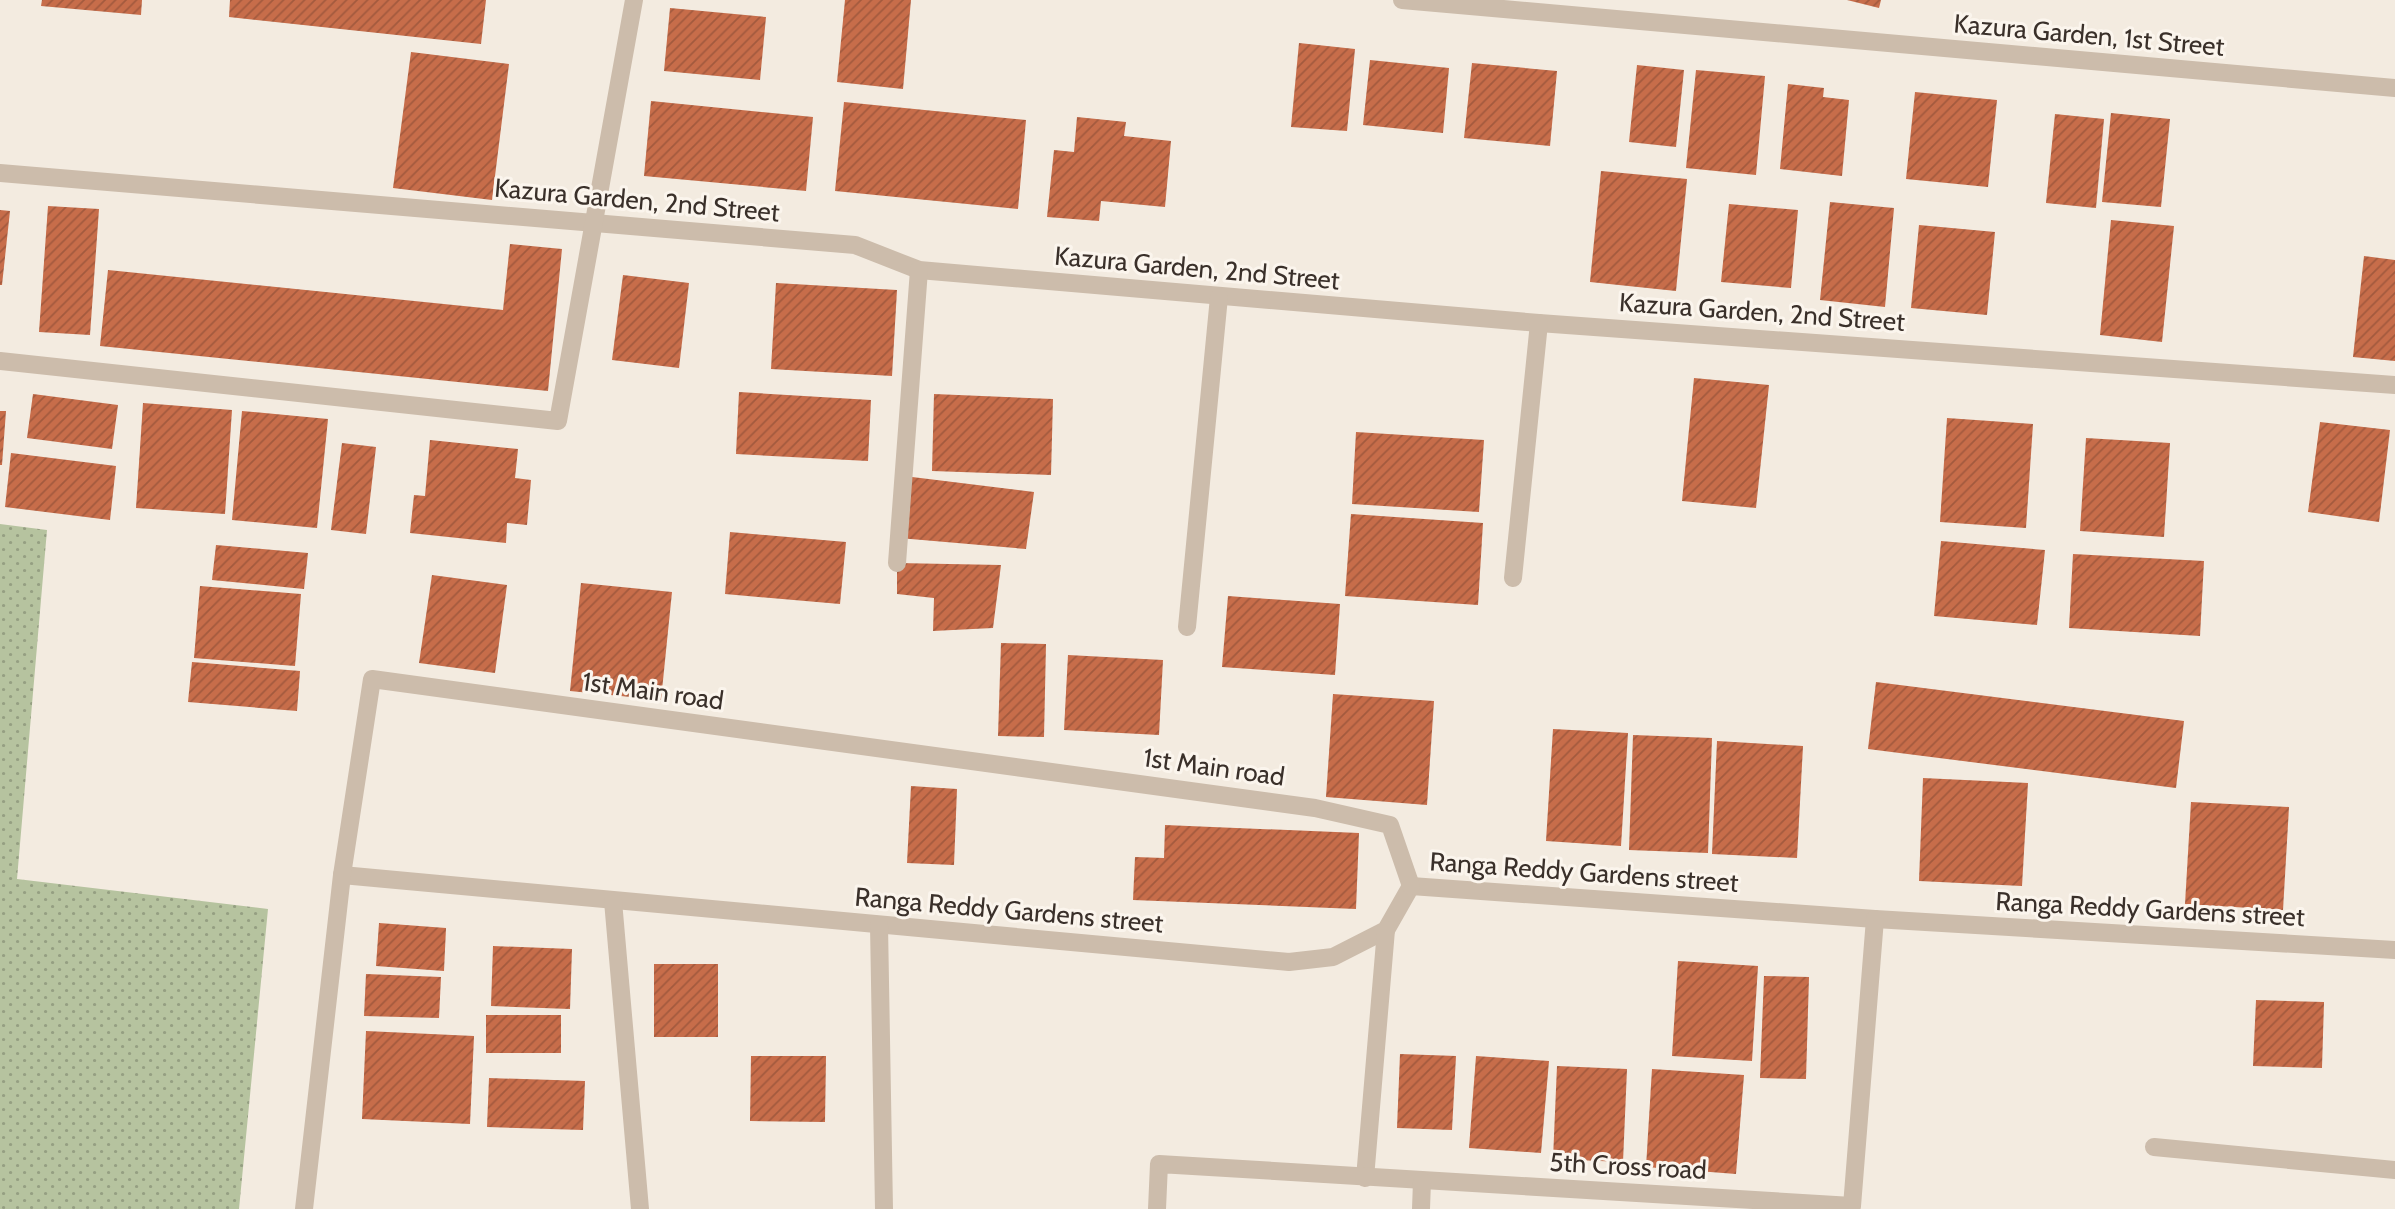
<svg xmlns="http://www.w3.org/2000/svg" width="2395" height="1209" font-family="Cabin,sans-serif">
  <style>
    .grass { fill: url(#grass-dots) }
    .building { fill: url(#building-hatch) }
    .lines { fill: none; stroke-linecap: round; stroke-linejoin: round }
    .minor { stroke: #ccbcab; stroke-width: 18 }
    .labels { text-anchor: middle; stroke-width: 6; stroke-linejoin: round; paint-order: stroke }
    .street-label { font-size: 26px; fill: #3a302a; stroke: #fbf5ed }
  </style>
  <defs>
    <pattern id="grass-dots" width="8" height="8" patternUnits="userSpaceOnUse" patternTransform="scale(1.75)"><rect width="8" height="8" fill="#b6c39f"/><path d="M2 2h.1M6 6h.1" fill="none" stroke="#959f82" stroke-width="1.8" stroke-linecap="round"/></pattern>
    <pattern id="building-hatch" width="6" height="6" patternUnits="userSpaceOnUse" patternTransform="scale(1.75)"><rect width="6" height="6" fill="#c76d4a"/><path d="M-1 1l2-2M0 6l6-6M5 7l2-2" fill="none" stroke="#a35a3e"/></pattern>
  </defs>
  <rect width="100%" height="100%" fill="#f3ebe0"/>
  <path class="grass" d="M 0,524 L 47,530 L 17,879 L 268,909 L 239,1209 L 0,1209 Z"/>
  <g class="building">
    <path d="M 42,0 L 142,0 L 141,15 L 41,6 Z"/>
    <path d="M 230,0 L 486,0 L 481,44 L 229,17 Z"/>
    <path d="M 845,0 L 911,0 L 903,89 L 837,82 Z"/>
    <path d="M 1847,0 L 1881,0 L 1879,8 Z"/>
    <path d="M 670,8 L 766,17 L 760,80 L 664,71 Z"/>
    <path d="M 1299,43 L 1355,49 L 1347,131 L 1291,127 Z"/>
    <path d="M 411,52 L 509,64 L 492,200 L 393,188 Z"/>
    <path d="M 1370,60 L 1449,68 L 1443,133 L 1363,125 Z"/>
    <path d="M 1472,63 L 1557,71 L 1550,146 L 1464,138 Z"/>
    <path d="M 1637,65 L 1684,70 L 1676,147 L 1629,142 Z"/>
    <path d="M 1696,70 L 1765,76 L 1756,175 L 1686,168 Z"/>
    <path d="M 1788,84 L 1824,88 L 1823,97 L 1849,100 L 1842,176 L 1780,169 Z"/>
    <path d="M 1915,92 L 1997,100 L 1988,187 L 1906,179 Z"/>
    <path d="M 651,101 L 813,117 L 806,191 L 644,176 Z"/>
    <path d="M 844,102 L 1026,120 L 1018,209 L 835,191 Z"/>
    <path d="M 2111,113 L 2170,119 L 2161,207 L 2102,202 Z"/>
    <path d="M 2055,114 L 2104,119 L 2096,208 L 2046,203 Z"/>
    <path d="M 1077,117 L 1126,122 L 1124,136 L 1171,141 L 1165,207 L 1101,201 L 1099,221 L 1047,217 L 1054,150 L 1074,152 Z"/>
    <path d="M 1601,171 L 1687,179 L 1676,291 L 1590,282 Z"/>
    <path d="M 1830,202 L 1894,208 L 1885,307 L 1820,300 Z"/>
    <path d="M 1729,204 L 1798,210 L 1791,288 L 1721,282 Z"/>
    <path d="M 48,206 L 99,209 L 90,335 L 39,332 Z"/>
    <path d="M 0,210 L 10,211 L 2,285 L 0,285 Z"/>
    <path d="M 2111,220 L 2174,226 L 2162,342 L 2100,335 Z"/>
    <path d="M 1919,225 L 1995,232 L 1987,315 L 1911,308 Z"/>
    <path d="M 510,244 L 562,249 L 548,391 L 100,346 L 108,270 L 503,310 Z"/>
    <path d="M 2364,256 L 2395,260 L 2395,361 L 2353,357 Z"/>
    <path d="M 623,275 L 689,283 L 679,368 L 612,360 Z"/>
    <path d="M 776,283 L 897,290 L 892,376 L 771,369 Z"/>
    <path d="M 1694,378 L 1769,385 L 1756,508 L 1682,501 Z"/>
    <path d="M 739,392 L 871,400 L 868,461 L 736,454 Z"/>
    <path d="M 33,394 L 118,405 L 112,449 L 27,438 Z"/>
    <path d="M 934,394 L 1053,399 L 1051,475 L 932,471 Z"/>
    <path d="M 143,403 L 232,410 L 225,514 L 136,508 Z"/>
    <path d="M 0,411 L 6,411 L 2,465 L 0,465 Z"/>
    <path d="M 242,411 L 328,419 L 317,528 L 232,520 Z"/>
    <path d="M 1947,418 L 2033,424 L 2026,528 L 1940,522 Z"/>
    <path d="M 2320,422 L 2390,430 L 2379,522 L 2308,512 Z"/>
    <path d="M 1356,432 L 1484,440 L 1479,512 L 1352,504 Z"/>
    <path d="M 2086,438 L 2170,443 L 2164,537 L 2080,531 Z"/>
    <path d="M 430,440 L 518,449 L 515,478 L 531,480 L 527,525 L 507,523 L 506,543 L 410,533 L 414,495 L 425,496 Z"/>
    <path d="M 342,443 L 376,447 L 366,534 L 331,530 Z"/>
    <path d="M 11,453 L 116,466 L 110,520 L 5,507 Z"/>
    <path d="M 904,476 L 1034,492 L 1026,549 L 899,538 Z"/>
    <path d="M 1351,514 L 1483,523 L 1478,605 L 1345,596 Z"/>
    <path d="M 730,532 L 846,542 L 840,604 L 725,594 Z"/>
    <path d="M 1941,541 L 2045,550 L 2037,625 L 1934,616 Z"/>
    <path d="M 216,545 L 308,553 L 304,589 L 212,580 Z"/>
    <path d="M 2073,554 L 2204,561 L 2200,636 L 2069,628 Z"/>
    <path d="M 897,563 L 1001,565 L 993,628 L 933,631 L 934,598 L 897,594 Z"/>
    <path d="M 432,575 L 507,585 L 495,673 L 419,663 Z"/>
    <path d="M 581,583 L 672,592 L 661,700 L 570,691 Z"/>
    <path d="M 200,586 L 301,594 L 295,666 L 194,658 Z"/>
    <path d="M 1228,596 L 1340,604 L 1335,675 L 1222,667 Z"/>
    <path d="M 1001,643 L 1046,644 L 1044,737 L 998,736 Z"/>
    <path d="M 1068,655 L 1163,660 L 1159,735 L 1064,730 Z"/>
    <path d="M 192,662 L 300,671 L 297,711 L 188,702 Z"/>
    <path d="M 1876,682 L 2184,721 L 2176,788 L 1868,749 Z"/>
    <path d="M 1333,694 L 1434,701 L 1427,805 L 1326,797 Z"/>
    <path d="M 1553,729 L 1628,733 L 1621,846 L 1546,841 Z"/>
    <path d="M 1633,735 L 1712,738 L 1708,853 L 1629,850 Z"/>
    <path d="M 1717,741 L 1803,746 L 1797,858 L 1712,854 Z"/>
    <path d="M 1923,778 L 2028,783 L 2022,886 L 1919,881 Z"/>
    <path d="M 911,786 L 957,789 L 954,865 L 907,863 Z"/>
    <path d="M 2191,802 L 2289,807 L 2283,910 L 2185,904 Z"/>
    <path d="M 1165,825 L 1359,833 L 1356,909 L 1133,900 L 1135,857 L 1164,858 Z"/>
    <path d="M 379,923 L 446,928 L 444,971 L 376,966 Z"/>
    <path d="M 493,946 L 572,949 L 570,1009 L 491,1006 Z"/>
    <path d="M 1678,961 L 1758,966 L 1752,1061 L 1672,1056 Z"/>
    <rect x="654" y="964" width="64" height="73"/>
    <path d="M 366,974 L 441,977 L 439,1018 L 364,1016 Z"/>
    <path d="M 1764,976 L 1809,977 L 1806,1079 L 1760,1078 Z"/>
    <path d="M 2256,1000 L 2324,1002 L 2322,1068 L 2253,1066 Z"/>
    <rect x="486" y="1015" width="75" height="38"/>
    <path d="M 366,1031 L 474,1036 L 470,1124 L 362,1119 Z"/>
    <path d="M 1400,1054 L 1456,1056 L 1452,1130 L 1397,1128 Z"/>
    <path d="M 751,1056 L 826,1056 L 825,1122 L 750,1121 Z"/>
    <path d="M 1476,1056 L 1549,1061 L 1541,1153 L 1469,1148 Z"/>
    <path d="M 1557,1066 L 1627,1069 L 1623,1162 L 1553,1159 Z"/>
    <path d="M 1652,1069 L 1744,1075 L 1736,1174 L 1646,1167 Z"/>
    <path d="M 489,1078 L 585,1081 L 583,1130 L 487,1127 Z"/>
  </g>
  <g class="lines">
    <g class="minor">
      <path d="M 1402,0 L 2395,88"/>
      <path d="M 0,173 L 855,245 L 919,270 L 1539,323 L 2395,385"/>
      <path d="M 0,361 L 558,421 L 634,0"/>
      <path d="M 897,563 L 919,270"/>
      <path d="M 1513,578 L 1539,323"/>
      <path d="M 1187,627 L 1219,297"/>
      <path d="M 342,875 L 1289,962 L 1333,957 L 1386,930 L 1411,886 L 1875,919 L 2395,950"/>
      <path d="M 613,901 L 640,1209"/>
      <path d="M 879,925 L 884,1209"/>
      <path d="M 2154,1147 L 2395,1170"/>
      <path d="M 1365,1178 L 1386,930"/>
      <path d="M 304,1209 L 342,875 L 372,679 L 1315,808 L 1390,825 L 1411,886"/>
      <path d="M 1157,1209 L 1159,1164 L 1852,1206 L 1875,919"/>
      <path d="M 1421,1209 L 1422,1181"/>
    </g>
  </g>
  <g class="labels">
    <g class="street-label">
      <text transform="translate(2089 35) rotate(5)" y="9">Kazura Garden, 1st Street</text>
      <text transform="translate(637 200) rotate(5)" y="9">Kazura Garden, 2nd Street</text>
      <text transform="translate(1197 268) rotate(5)" y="9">Kazura Garden, 2nd Street</text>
      <text transform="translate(1762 312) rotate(4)" y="9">Kazura Garden, 2nd Street</text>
      <text transform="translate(653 691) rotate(8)" y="9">1st Main road</text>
      <text transform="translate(1214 767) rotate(8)" y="9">1st Main road</text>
      <text transform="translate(1584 872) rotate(4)" y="9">Ranga Reddy Gardens street</text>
      <text transform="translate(2150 909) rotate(3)" y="9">Ranga Reddy Gardens street</text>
      <text transform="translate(1009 910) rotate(5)" y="9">Ranga Reddy Gardens street</text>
      <text transform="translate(1628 1166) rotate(3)" y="9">5th Cross road</text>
    </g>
  </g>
</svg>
